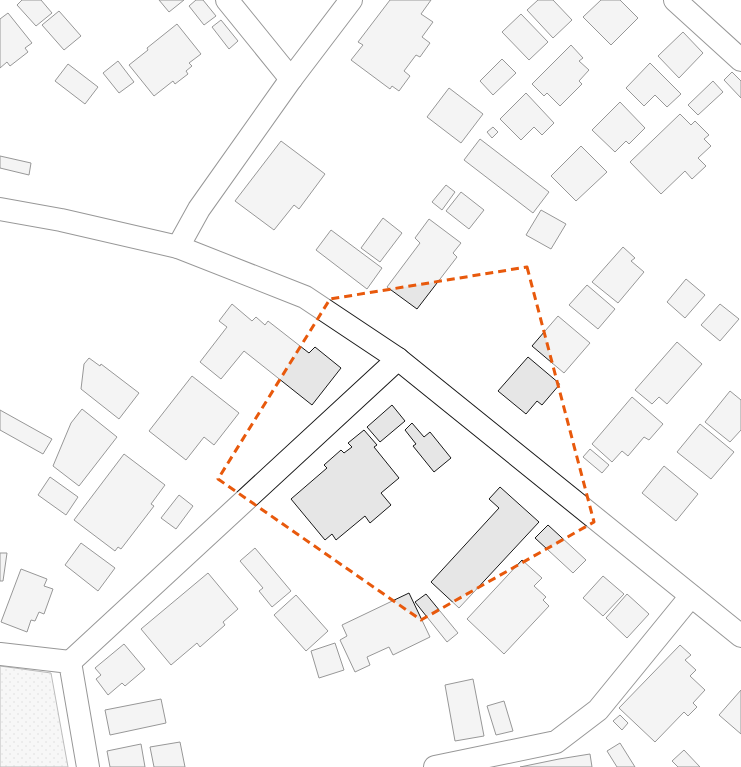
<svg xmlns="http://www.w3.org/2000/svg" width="741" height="767" font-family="Commissioner,sans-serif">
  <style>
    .green { fill: url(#green-dots); stroke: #6a6a6a }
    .building { fill: #e6e6e6; stroke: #1a1a1a }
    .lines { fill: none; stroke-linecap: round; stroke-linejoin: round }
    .minor-casing { stroke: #1a1a1a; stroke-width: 24 }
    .tertiary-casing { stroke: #1a1a1a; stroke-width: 24 }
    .minor { stroke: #fff; stroke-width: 22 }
    .tertiary { stroke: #fff; stroke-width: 22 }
    .marked { fill: none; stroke: #e8590c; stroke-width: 3; stroke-dasharray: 8 5; stroke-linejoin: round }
  </style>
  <defs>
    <pattern id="green-dots" width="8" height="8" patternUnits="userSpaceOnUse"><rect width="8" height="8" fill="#ededed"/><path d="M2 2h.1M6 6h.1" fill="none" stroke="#cbcbcb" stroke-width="1.8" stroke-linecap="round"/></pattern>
  </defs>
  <rect width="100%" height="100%" fill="#fff"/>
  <path class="green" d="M 0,666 L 51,673 L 68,767 L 0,767 Z"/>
  <g class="building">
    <path d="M 22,0 L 41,0 L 52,13 L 36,26 L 17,5 Z"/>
    <path d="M 159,0 L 184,0 L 169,12 Z"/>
    <path d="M 196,0 L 203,0 L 216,16 L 204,25 L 189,6 Z"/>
    <path d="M 390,0 L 431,0 L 421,14 L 433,22 L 422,37 L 430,43 L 420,57 L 416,55 L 404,71 L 410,76 L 399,91 L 392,86 L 390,89 L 351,60 L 363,45 L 358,42 Z"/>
    <path d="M 538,0 L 553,0 L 572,20 L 553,38 L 527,10 Z"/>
    <path d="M 601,0 L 620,0 L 638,18 L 611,45 L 583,17 Z"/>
    <path d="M 59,11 L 81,36 L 64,50 L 42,25 Z"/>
    <path d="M 8,13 L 32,43 L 25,48 L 28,52 L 10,66 L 7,62 L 0,68 L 0,19 Z"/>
    <path d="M 521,14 L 548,42 L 529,60 L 502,32 Z"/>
    <path d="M 221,20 L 238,41 L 229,49 L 212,27 Z"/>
    <path d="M 177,24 L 201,54 L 189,63 L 192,66 L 186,71 L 188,74 L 175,84 L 173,81 L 154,96 L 129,65 L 148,50 L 147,48 Z"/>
    <path d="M 683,32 L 703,53 L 679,78 L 658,56 Z"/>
    <path d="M 571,45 L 583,58 L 579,61 L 589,70 L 579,81 L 582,84 L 560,106 L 547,93 L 544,96 L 532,84 Z"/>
    <path d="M 502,59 L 516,73 L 493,95 L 480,81 Z"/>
    <path d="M 118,61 L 134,82 L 119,93 L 103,73 Z"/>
    <path d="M 650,63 L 681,94 L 667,107 L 655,95 L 644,106 L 626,88 Z"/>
    <path d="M 68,64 L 98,87 L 85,104 L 55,81 Z"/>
    <path d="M 732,72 L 741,81 L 741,98 L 724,80 Z"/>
    <path d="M 713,81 L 723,92 L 698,115 L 688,105 Z"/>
    <path d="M 449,88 L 483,114 L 461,143 L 427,117 Z"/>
    <path d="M 526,93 L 554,123 L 542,135 L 534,127 L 521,140 L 500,119 Z"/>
    <path d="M 620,102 L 645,128 L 629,144 L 626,141 L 615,152 L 592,130 Z"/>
    <path d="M 680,114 L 691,125 L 695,121 L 709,135 L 704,139 L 711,146 L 698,158 L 706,166 L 692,179 L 685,171 L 661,194 L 630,162 Z"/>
    <path d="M 493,127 L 498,132 L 492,138 L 487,132 Z"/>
    <path d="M 480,139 L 549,192 L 533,213 L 464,160 Z"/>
    <path d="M 281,141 L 325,174 L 299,209 L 294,205 L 274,230 L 235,201 Z"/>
    <path d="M 581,146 L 607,172 L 576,201 L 551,176 Z"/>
    <path d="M 0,156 L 31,163 L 29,175 L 0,168 Z"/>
    <path d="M 446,185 L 455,192 L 442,210 L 432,202 Z"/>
    <path d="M 461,192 L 484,210 L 469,229 L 446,211 Z"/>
    <path d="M 541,210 L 566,224 L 551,249 L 526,235 Z"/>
    <path d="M 383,218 L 402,233 L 380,262 L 361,248 Z"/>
    <path d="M 429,219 L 461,243 L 453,253 L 457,257 L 417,309 L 387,287 L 420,243 L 415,238 Z"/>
    <path d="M 331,230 L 382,268 L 367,289 L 316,250 Z"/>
    <path d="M 623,247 L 635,258 L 631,261 L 644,272 L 618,303 L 592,282 Z"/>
    <path d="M 686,279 L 705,295 L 685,318 L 667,302 Z"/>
    <path d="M 587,285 L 615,309 L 598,329 L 569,305 Z"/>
    <path d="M 232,304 L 252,321 L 256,317 L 265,325 L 268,321 L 309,353 L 315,347 L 341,368 L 312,405 L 244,351 L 221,379 L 200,362 L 227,327 L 219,321 Z"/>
    <path d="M 720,304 L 739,319 L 720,341 L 701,325 Z"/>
    <path d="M 558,316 L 590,343 L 564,373 L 532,346 Z"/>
    <path d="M 677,342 L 702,364 L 667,404 L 659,397 L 652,404 L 635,390 Z"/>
    <path d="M 528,357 L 560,384 L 542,405 L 537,401 L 526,414 L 498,391 Z"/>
    <path d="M 89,358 L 100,366 L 101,364 L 139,393 L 119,419 L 81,389 L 84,364 Z"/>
    <path d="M 192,376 L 239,413 L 214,445 L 204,437 L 186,460 L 149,431 Z"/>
    <path d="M 730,391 L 741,400 L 741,430 L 730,442 L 705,422 Z"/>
    <path d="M 632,397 L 663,424 L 649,440 L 644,437 L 628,456 L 622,451 L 612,462 L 592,444 Z"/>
    <path d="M 392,405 L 405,421 L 380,442 L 367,427 Z"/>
    <path d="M 82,409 L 117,437 L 79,486 L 53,466 L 71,423 Z"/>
    <path d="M 0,410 L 52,439 L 43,454 L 0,430 Z"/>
    <path d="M 412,423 L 424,437 L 430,432 L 451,458 L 434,472 L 413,446 L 416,444 L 405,430 Z"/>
    <path d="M 700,424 L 734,452 L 711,479 L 677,452 Z"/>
    <path d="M 364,430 L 377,445 L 374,447 L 399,478 L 381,493 L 391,505 L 370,523 L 365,516 L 336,540 L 332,534 L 325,540 L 291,499 L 327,468 L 324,465 L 341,450 L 344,453 L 352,447 L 348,443 Z"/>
    <path d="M 590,449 L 609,465 L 602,473 L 583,457 Z"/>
    <path d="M 124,454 L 165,485 L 151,504 L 154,506 L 121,549 L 118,547 L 115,551 L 74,520 Z"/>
    <path d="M 664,466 L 698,494 L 676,521 L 642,493 Z"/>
    <path d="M 50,477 L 78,497 L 66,515 L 38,495 Z"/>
    <path d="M 500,487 L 539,522 L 459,608 L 431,582 L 499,508 L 489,499 Z"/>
    <path d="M 179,495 L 193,506 L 176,529 L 161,518 Z"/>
    <path d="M 548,525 L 586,560 L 573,573 L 535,538 Z"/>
    <path d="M 81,543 L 115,568 L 98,591 L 65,565 Z"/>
    <path d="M 255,548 L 291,591 L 272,607 L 259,591 L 263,588 L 240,561 Z"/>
    <path d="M 0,553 L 7,553 L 3,581 L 0,581 Z"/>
    <path d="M 522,560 L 542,578 L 534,586 L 546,597 L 543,600 L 549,606 L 504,654 L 467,619 Z"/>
    <path d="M 21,569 L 47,579 L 44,586 L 53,589 L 44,614 L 39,612 L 35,621 L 31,620 L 27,632 L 1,622 Z"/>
    <path d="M 208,573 L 238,609 L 223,622 L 225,625 L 200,647 L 197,643 L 171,665 L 141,629 Z"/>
    <path d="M 603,576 L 624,594 L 603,616 L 583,598 Z"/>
    <path d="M 409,593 L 430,637 L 393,655 L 389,647 L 367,657 L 370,665 L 355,672 L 340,640 L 347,636 L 342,625 Z"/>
    <path d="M 426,594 L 458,633 L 447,642 L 415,602 Z"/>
    <path d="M 627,594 L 649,614 L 627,638 L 606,618 Z"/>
    <path d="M 296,595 L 328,631 L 306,651 L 274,615 Z"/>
    <path d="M 335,643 L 344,670 L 319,678 L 311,651 Z"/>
    <path d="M 124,644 L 145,669 L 125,686 L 122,683 L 108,695 L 96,679 L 101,675 L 95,668 Z"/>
    <path d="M 680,645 L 691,655 L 685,660 L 696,670 L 690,676 L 705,690 L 693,703 L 697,707 L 688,716 L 684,712 L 655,742 L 619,708 Z"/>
    <path d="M 473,679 L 484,736 L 455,741 L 445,685 Z"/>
    <path d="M 741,690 L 741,734 L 719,715 Z"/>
    <path d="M 161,699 L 166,723 L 110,735 L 105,710 Z"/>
    <path d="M 504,701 L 513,731 L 496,735 L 487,706 Z"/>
    <path d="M 620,715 L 628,723 L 622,730 L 613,721 Z"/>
    <path d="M 180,742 L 185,767 L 154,767 L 150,747 Z"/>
    <path d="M 620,743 L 635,767 L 617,767 L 607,751 Z"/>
    <path d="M 141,744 L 145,767 L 110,767 L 107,751 Z"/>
    <path d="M 684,750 L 700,767 L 678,767 L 672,761 Z"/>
    <path d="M 590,754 L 592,767 L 520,767 L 559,759 Z"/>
  </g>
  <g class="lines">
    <g class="minor-casing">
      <g id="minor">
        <path d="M 227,0 L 291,79"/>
        <path d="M 675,0 L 741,60"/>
        <path d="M 178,247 L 199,209 L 291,79 L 351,0"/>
        <path d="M 0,654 L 70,662 L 88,767"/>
        <path d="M 70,662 L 398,359"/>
        <path d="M 435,767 L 556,742 L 598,710 L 691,596"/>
      </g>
    </g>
    <g class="tertiary-casing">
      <path id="tertiary" d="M 0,209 L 61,220 L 178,247 L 305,297 L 398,359 L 741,636"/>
    </g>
    <use href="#minor" class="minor"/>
    <use href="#tertiary" class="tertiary"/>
  </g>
  <path d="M0 0H741V767H0ZM 527,267 L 594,522 L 421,620 L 218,479 L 330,299 Z" fill="#fff" fill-opacity=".55" fill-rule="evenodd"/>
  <path class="marked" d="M 527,267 L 594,522 L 421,620 L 218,479 L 330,299 Z"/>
</svg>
